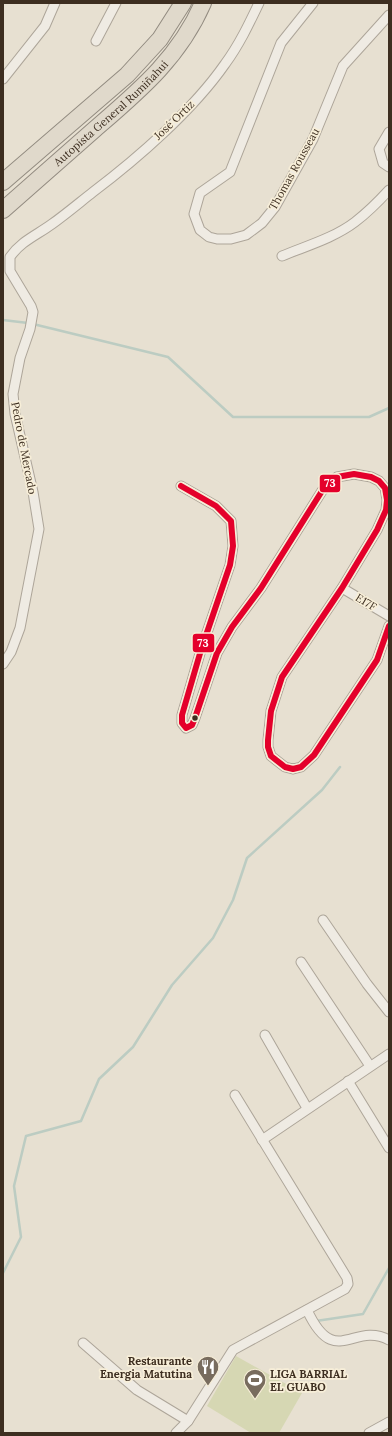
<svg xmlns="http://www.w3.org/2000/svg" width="392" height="1436" font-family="Lora,serif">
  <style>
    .grass { fill: #d6d7b3 }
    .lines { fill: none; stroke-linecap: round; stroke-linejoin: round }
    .stream { stroke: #bcccc2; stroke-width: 2.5 }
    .minor-casing { stroke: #ada599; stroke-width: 11 }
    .trunk-casing { stroke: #928b80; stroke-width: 18 }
    .minor { stroke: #efebe3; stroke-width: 9 }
    .trunk { stroke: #e0d9cb; stroke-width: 16 }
    .bus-1-casing { stroke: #f7eed8; stroke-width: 9 }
    .bus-1 { stroke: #e4002b; stroke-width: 6 }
    .bus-dot { fill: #3d2e20; stroke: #f7eed8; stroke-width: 1.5 }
    .labels { text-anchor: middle; stroke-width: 3.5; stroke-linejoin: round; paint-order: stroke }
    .street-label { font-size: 11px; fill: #3d2e20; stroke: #f7eed8 }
    .poi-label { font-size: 11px; font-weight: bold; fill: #3d2e20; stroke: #f7eed8; text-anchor: end }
    .line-badge { stroke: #f7eed8; stroke-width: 1.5 }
    .badge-label { font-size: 11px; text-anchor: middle; font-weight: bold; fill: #fff }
  </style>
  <rect width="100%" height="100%" fill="#e7e0d1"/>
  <path class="grass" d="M 236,1356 L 302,1393 L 279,1433 L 251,1433 L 207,1406 Z"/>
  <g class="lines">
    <g class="stream">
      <path d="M 3,320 L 28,323"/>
      <path d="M 33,324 L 168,357 L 233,417 L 369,417 L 389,408"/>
      <path d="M 3,1273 L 21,1237 L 14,1186 L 26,1136 L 81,1121 L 99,1079 L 133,1047 L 172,985 L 213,938 L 233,900 L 247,858 L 322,790 L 340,767"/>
      <path d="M 316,1321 L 363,1314 L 389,1268"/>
    </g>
    <g class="minor-casing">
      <g id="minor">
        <path d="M 313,3 L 281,43 L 230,172 L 200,193 L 194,214 L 200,230 L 209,237 L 217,239 L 231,239 L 246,235 L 262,223 L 275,207 L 313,139 L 343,66 L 389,15"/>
        <path d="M 96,41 L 116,3"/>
        <path d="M 3,79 L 45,26 L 55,3"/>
        <path d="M 389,132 L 379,149 L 383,163 L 389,167"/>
        <path d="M 282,256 C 306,246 334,238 355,222 C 368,212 378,202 389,190"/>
        <path d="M 181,486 L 216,506 L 231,521 L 233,546 L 230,565 L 201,650 L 182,715 L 182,723 L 186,728 L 192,725 L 195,718 L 217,653 L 232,627 L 261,588 L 322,491 L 337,477 L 354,474 L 371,477 L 379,481 L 385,488 L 387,500 L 386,510 L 377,530 L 342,588 L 282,677 L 271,711 L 268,740 L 268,747 L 271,756 L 285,767 L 293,769 L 301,767 L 314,755 L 377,660 L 389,626"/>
        <path d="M 342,588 L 389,616"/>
        <path d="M 3,664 L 11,652 L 20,628 L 39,529 L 33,492 L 15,414 L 13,394 L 20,358 L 30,329 L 33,312 L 31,306 L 10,271 L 10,257 C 21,241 37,235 52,224 C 66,214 79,203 93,192 C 138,158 193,110 225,64 C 239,45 249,24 259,3"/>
        <path d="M 323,920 L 367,984 L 389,1012"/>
        <path d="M 301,962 L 370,1066"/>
        <path d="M 265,1035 L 307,1108"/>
        <path d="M 348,1081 L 389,1148"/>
        <path d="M 262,1140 L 389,1054"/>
        <path d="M 307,1310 C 335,1370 353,1321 389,1340"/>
        <path d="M 83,1343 L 137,1390 L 188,1421"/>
        <path d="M 176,1433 L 188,1421 L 233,1350 L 345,1289 L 348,1284 L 347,1278 L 235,1095"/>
        <path d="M 369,1433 L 389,1422"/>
      </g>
    </g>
    <g class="trunk-casing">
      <g id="trunk">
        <path d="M 3,182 L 127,75 L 160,39 L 183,3"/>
        <path id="s1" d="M 3,210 C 34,183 64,156 95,129 C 139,91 179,58 203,3"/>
      </g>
    </g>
    <use href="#minor" class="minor"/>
    <use href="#trunk" class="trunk"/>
    <g class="bus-1-casing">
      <path id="bus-1" d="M 181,486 L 216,506 L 231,521 L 233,546 L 230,565 L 201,650 L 182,715 L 182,723 L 186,728 L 192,725 L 195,718 L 217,653 L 232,627 L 261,588 L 322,491 L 337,477 L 354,474 L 371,477 L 379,481 L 385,488 L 387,500 L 386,510 L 377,530 L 342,588 L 282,677 L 271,711 L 268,740 L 268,747 L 271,756 L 285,767 L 293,769 L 301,767 L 314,755 L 377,660 L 389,626"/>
    </g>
    <use href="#bus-1" class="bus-1"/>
  </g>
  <defs>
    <g id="restaurant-pin" transform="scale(1.15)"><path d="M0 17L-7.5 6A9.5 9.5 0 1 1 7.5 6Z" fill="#786c5e" stroke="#f7eed8"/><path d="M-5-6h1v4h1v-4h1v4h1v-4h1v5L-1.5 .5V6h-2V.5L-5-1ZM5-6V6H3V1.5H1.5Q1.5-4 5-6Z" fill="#fff"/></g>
    <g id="stadium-pin" transform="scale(1.15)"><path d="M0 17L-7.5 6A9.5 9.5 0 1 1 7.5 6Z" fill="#786c5e" stroke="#f7eed8"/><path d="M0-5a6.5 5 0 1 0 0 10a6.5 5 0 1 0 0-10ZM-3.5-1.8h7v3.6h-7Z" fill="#fff"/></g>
  </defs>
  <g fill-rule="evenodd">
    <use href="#restaurant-pin" x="208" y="1367"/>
    <use href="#stadium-pin" x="255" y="1380"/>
  </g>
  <circle class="bus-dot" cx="195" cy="718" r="3.5"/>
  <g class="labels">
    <g class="street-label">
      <text dy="4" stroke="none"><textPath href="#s1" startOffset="145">Autopista General Rumiñahui</textPath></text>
      <text transform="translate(174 120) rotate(-44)" y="4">José Ortiz</text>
      <text transform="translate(294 169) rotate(-61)" y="4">Thomas Rousseau</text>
      <text transform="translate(24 448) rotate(79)" y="4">Pedro de Mercado</text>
      <text transform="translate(366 602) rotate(31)" y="4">E17F</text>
    </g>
    <g class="poi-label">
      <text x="192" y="1365">Restaurante<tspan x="192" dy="13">Energia Matutina</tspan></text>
      <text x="270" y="1378" text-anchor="start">LIGA BARRIAL<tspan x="270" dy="13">EL GUABO</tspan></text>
    </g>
  </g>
  <g class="line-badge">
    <rect x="319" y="474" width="22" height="19" rx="4" fill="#e4002b"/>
    <rect x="192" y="633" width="23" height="20" rx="4" fill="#e4002b"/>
  </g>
  <g class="badge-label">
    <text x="330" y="487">73</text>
    <text x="203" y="647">73</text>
  </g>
  <rect width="392" height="1436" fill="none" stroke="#3d2e20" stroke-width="8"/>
</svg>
